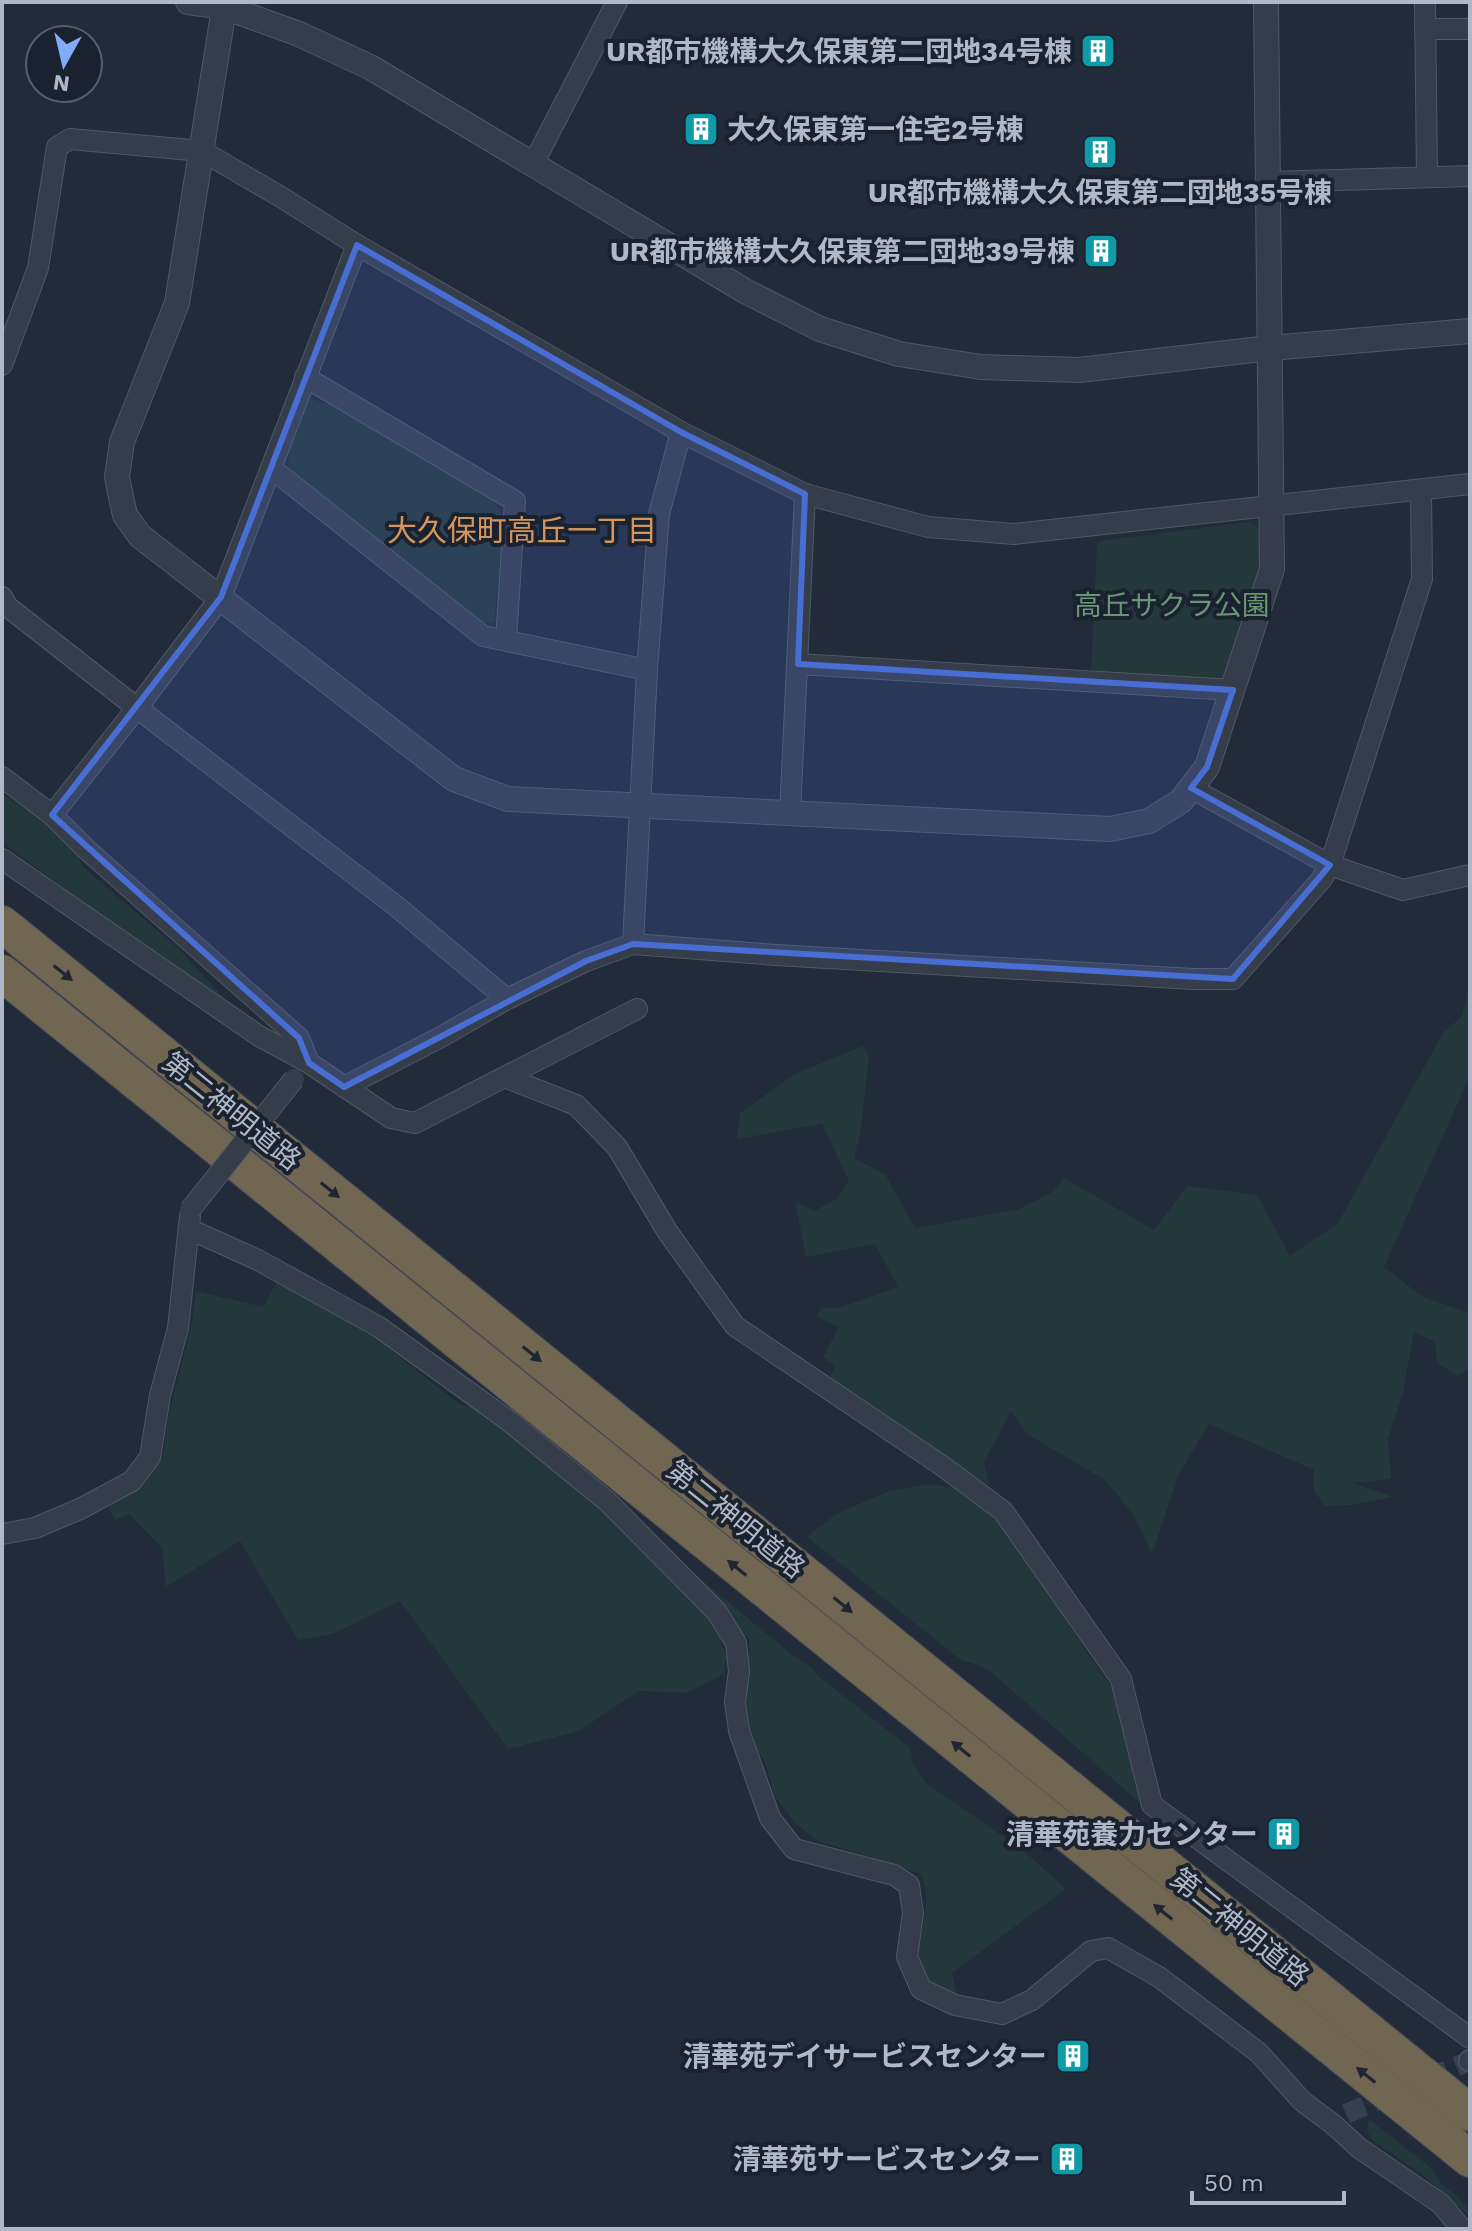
<svg xmlns="http://www.w3.org/2000/svg" width="1472" height="2231" font-family="'Work Sans','Noto Sans JP',sans-serif">
  <style>
    .green { fill: #23383b }
    .lines { fill: none; stroke-linecap: round; stroke-linejoin: round }
    .minor-tunnel { stroke: #36404f; stroke-width: 20; stroke-dasharray: 20 10; stroke-linecap: butt }
    .minor-casing { stroke: #505865; stroke-width: 22 }
    .tertiary-casing { stroke: #505865; stroke-width: 26 }
    .motorway-casing { stroke: #404855; stroke-width: 38 }
    .minor { stroke: #353d4b; stroke-width: 20 }
    .tertiary { stroke: #353d4b; stroke-width: 24 }
    .motorway { stroke: #716652; stroke-width: 36 }
    .minor-bridge-casing { stroke: #505865; stroke-width: 22; stroke-linecap: butt }
    .minor-bridge { stroke: #353d4b; stroke-width: 20 }
    .oneway { fill: #1f2531 }
    .marked { fill: #496ed3; fill-opacity: 0.2; stroke: #496ed3; stroke-width: 6; stroke-linejoin: round }
    .labels { text-anchor: middle; stroke-width: 8; stroke-linejoin: round; paint-order: stroke }
    .poi-label { font-size: 28px; font-weight: bold; fill: #b0b8c7; stroke: #1b222f; text-anchor: end }
    .park-label { font-size: 28px; fill: #679874; stroke: #1b222f }
    .street-label { font-size: 28px; fill: #b0b8c7; stroke: #1b222f }
    .neighbourhood-label { font-size: 30px; fill: #d5965d; stroke: #1b222f }
  </style>
  <rect width="100%" height="100%" fill="#212b3a"/>
  <g class="green">
    <path d="M 311,399 L 335,406 L 490,497 L 501,512 L 503,531 L 494,622 L 483,623 L 290,473 C 284,453 296,413 311,399 Z"/>
    <path d="M 1250,522 L 1259,529 L 1261,552 L 1258,576 L 1227,676 L 1217,681 L 1091,675 L 1097,543 L 1106,540 Z"/>
    <path d="M 2,793 C 23,808 79,841 82,866 L 178,948 L 225,999 L 119,929 L 2,842 Z"/>
    <path d="M 1470,983 L 1470,1076 L 1384,1267 L 1423,1297 L 1470,1313 L 1470,1368 L 1458,1376 L 1437,1363 L 1435,1342 L 1414,1332 L 1403,1393 L 1388,1439 L 1391,1479 L 1354,1483 L 1393,1497 L 1351,1505 L 1325,1506 L 1314,1491 L 1314,1470 L 1209,1424 L 1179,1474 L 1152,1554 L 1133,1514 L 1105,1480 L 1027,1434 L 1011,1411 L 984,1462 L 989,1484 L 977,1484 L 829,1380 L 835,1367 L 823,1357 L 839,1327 L 816,1316 L 822,1307 L 839,1308 L 898,1287 L 875,1244 L 806,1257 L 795,1202 L 814,1211 L 837,1199 L 849,1181 L 822,1124 L 737,1139 L 740,1113 L 795,1074 L 863,1046 L 869,1056 L 861,1130 L 854,1158 L 885,1174 L 915,1228 L 1019,1209 L 1052,1192 L 1064,1178 L 1154,1230 L 1187,1186 L 1257,1195 L 1290,1256 L 1338,1223 L 1443,1033 L 1462,1016 Z"/>
    <path d="M 279,1278 L 337,1307 L 458,1403 L 493,1416 L 585,1492 L 714,1622 L 727,1658 L 724,1674 L 687,1693 L 639,1691 L 579,1731 L 508,1749 L 400,1601 L 333,1634 L 298,1640 L 240,1541 L 166,1587 L 162,1548 L 129,1514 L 115,1520 L 108,1507 L 143,1486 L 163,1455 L 168,1417 L 192,1323 L 196,1291 L 263,1307 Z"/>
    <path d="M 927,1484 L 952,1487 L 978,1503 L 1002,1523 L 1086,1651 L 1113,1688 L 1121,1714 L 1140,1803 L 991,1672 L 978,1665 L 961,1660 L 807,1537 L 836,1514 L 889,1491 Z"/>
    <path d="M 680,1562 L 790,1653 L 811,1667 L 818,1676 L 910,1748 L 913,1765 L 926,1783 L 1025,1852 L 1066,1889 L 952,1973 L 957,1993 C 897,1975 924,1945 926,1901 C 926,1893 924,1884 923,1876 L 898,1865 L 818,1841 L 795,1823 L 774,1795 L 766,1764 L 751,1740 L 746,1695 L 750,1641 Z"/>
    <path d="M 1369,2119 L 1430,2167 L 1442,2184 L 1456,2195 L 1467,2208 L 1470,2213 L 1470,2217 L 1424,2176 L 1374,2141 C 1366,2134 1367,2129 1369,2119 Z"/>
  </g>
  <g class="lines">
    <path class="minor-tunnel" d="M 1346,2114 L 1469,2061"/>
    <g class="minor-casing">
      <g id="minor">
        <path d="M 1425,2 L 1427,177"/>
        <path d="M 1425,29 L 1470,29"/>
        <path d="M 533,164 L 617,2"/>
        <path d="M 1268,182 L 1470,176"/>
        <path d="M 357,245 L 271,468 L 483,636 L 647,670 L 659,514 L 681,432"/>
        <path d="M 2,365 L 38,268 L 57,147 L 70,139 L 202,151 L 281,197 L 357,245 L 681,432 L 805,494 L 928,527 L 1014,534 L 1470,484"/>
        <path d="M 305,377 L 515,501 L 506,640"/>
        <path d="M 2,597 L 8,607 L 137,708 L 396,906 L 507,999"/>
        <path d="M 798,664 L 1233,690"/>
        <path d="M 2,777 L 52,815 L 86,849 L 299,1038 L 309,1063"/>
        <path d="M 1191,788 L 1330,865 L 1403,890 L 1470,875"/>
        <path d="M 790,814 L 805,494"/>
        <path d="M 52,815 L 137,708 L 221,597 L 271,468"/>
        <path d="M 2,859 L 259,1036 L 309,1063 L 391,1118 L 415,1123 L 637,1009"/>
        <path d="M 633,944 L 647,670"/>
        <path d="M 507,1078 L 576,1105 L 617,1147 L 667,1231 L 735,1326 L 941,1465 L 1003,1511 L 1121,1679 L 1152,1805 L 1470,2038"/>
        <path d="M 344,1087 L 441,1037 L 507,999 L 586,961 L 633,944 L 776,955 L 1193,979 L 1233,979 L 1321,880 L 1330,865 L 1422,579 L 1421,491"/>
        <path d="M 189,1229 L 258,1260 L 379,1327 L 509,1421 L 608,1502 L 717,1612 L 736,1643 L 739,1671 L 735,1702 L 739,1731 L 770,1818 L 794,1849 L 894,1875 L 909,1885 L 913,1913 L 907,1957 L 921,1989 L 955,2005 L 1002,2014 L 1032,2000 L 1091,1951 L 1108,1948 L 1159,1977 L 1259,2053 L 1302,2101 L 1334,2125 L 1359,2148 L 1441,2204 L 1462,2229"/>
        <path d="M 2,1534 L 35,1528 L 80,1509 L 132,1481 L 150,1457 L 160,1395 L 178,1328 L 190,1216"/>
        <path d="M 1469,2061 L 1470,2060"/>
      </g>
    </g>
    <g class="tertiary-casing">
      <g id="tertiary">
        <path d="M 188,2 L 224,7 L 299,34 L 370,67 L 745,291 L 820,329 L 899,354 L 981,367 L 1079,370 L 1270,348 L 1470,331"/>
        <path d="M 225,2 L 177,303 L 122,442 L 117,477 L 121,497 L 125,515 L 140,536 L 454,779 L 508,799 L 1110,829 L 1149,821 L 1181,801 L 1207,767 L 1272,569 L 1266,2"/>
      </g>
    </g>
    <g class="motorway-casing">
      <g id="motorway">
        <path d="M 2,924 L 1470,2113"/>
        <path d="M 2,973 L 1470,2159"/>
      </g>
    </g>
    <use href="#minor" class="minor"/>
    <use href="#tertiary" class="tertiary"/>
    <use href="#motorway" class="motorway"/>
    <g class="minor-bridge-casing">
      <path id="minor-bridge" d="M 190,1210 L 294,1079"/>
    </g>
    <use href="#minor-bridge" class="minor-bridge"/>
  </g>
  <defs><path id="oneway-solid" d="M-6-.8H1V-3.2L6.5 0L1 3.2V.8H-6Z" transform="scale(2)"/></defs>
  <g class="oneway">
    <use href="#oneway-solid" transform="translate(63 973) rotate(39)"/>
    <use href="#oneway-solid" transform="translate(330 1190) rotate(39)"/>
    <use href="#oneway-solid" transform="translate(532 1354) rotate(39)"/>
    <use href="#oneway-solid" transform="translate(737 1568) rotate(-141)"/>
    <use href="#oneway-solid" transform="translate(843 1605) rotate(39)"/>
    <use href="#oneway-solid" transform="translate(961 1749) rotate(-141)"/>
    <use href="#oneway-solid" transform="translate(1163 1912) rotate(-141)"/>
    <use href="#oneway-solid" transform="translate(1366 2075) rotate(-141)"/>
  </g>
  <path class="marked" d="M 357,245 L 681,432 L 805,494 L 798,664 L 1233,690 L 1207,767 L 1191,788 L 1330,865 L 1233,979 L 633,944 L 586,961 L 344,1087 L 309,1063 L 299,1038 L 52,815 L 221,597 Z"/>
  <defs>
    <g id="building-square" transform="scale(1.8)"><rect x="-9" y="-9" width="18" height="18" rx="4" fill="#0f9aa8" stroke="#1b222f"/><path d="M-4-6H4V6H1V3H-1V6H-4ZM-2.5-4.3h1.7v1.8h-1.7ZM.8-4.3h1.7v1.8H.8ZM-2.5-1h1.7V.8h-1.7ZM.8-1h1.7V.8H.8Z" fill="#fff"/></g>
  </defs>
  <g fill-rule="evenodd">
    <use href="#building-square" x="1098" y="51"/>
    <use href="#building-square" x="701" y="129"/>
    <use href="#building-square" x="1100" y="152"/>
    <use href="#building-square" x="1101" y="251"/>
    <use href="#building-square" x="1284" y="1834"/>
    <use href="#building-square" x="1073" y="2056"/>
    <use href="#building-square" x="1067" y="2159"/>
  </g>
  <g class="labels">
    <g class="poi-label">
      <text x="1072" y="61">UR都市機構大久保東第二団地34号棟</text>
      <text x="727" y="139" text-anchor="start">大久保東第一住宅2号棟</text>
      <text x="1100" y="202" text-anchor="middle">UR都市機構大久保東第二団地35号棟</text>
      <text x="1075" y="261">UR都市機構大久保東第二団地39号棟</text>
      <text x="1258" y="1844">清華苑養力センター</text>
      <text x="1047" y="2066">清華苑デイサービスセンター</text>
      <text x="1041" y="2169">清華苑サービスセンター</text>
    </g>
    <g class="park-label">
      <text x="1172" y="615">高丘サクラ公園</text>
    </g>
    <g class="street-label">
      <text transform="translate(232 1111) rotate(39)" y="10">第二神明道路</text>
      <text transform="translate(736 1519) rotate(39)" y="10">第二神明道路</text>
      <text transform="translate(1240 1927) rotate(39)" y="10">第二神明道路</text>
    </g>
    <g class="neighbourhood-label">
      <text x="522" y="541">大久保町高丘一丁目</text>
    </g>
  </g>
  <rect width="1472" height="2231" fill="none" stroke="#b0b8c7" stroke-width="8"/>
  <g transform="translate(64 64) rotate(188)"><circle r="38" fill="#1b222f" stroke="#575e6c" stroke-width="2"/>
  <path d="M0-6L14 30L0 20L-14 30Z" fill="#83abf9"/>
  <text y="-12" font-size="22" font-weight="bold" text-anchor="middle" fill="#b0b8c7">N</text>
  </g>
  <path d="M1192 2191v12h152v-12" fill="none" stroke="#b0b8c7" stroke-width="4"/>
  <text x="1204" y="2191" font-size="24" fill="#b0b8c7" stroke="#1b222f" stroke-width="6" paint-order="stroke">50 m</text>
</svg>
